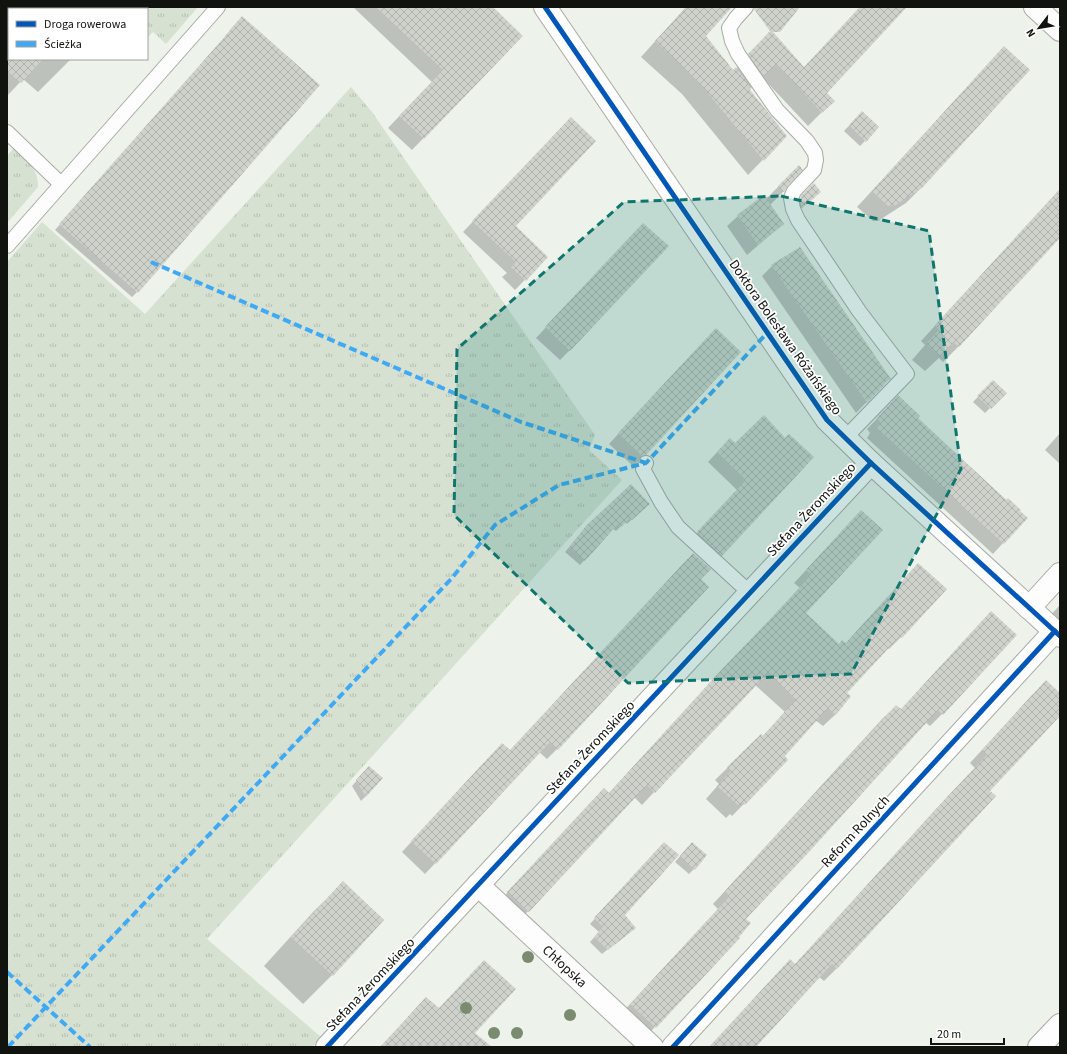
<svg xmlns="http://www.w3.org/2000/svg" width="1067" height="1054" font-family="'Source Sans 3',sans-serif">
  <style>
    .grass { fill: url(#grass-tufts) }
    .shadow { fill: #0003 }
    .building { fill: url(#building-cross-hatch) }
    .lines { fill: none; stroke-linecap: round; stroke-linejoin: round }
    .lane-casing { stroke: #a8aba5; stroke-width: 16 }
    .street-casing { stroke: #a8aba5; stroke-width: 24 }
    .lane { stroke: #fcfdfc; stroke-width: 14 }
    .street { stroke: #fcfdfc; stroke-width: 22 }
    .quiet { stroke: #3fa9f5; stroke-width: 4; stroke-dasharray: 8 4; stroke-linecap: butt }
    .cycleway-casing { stroke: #fff; stroke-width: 8 }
    .cycleway { stroke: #0057b8; stroke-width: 5 }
    .tree { fill: #7b8b70 }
    .marked { fill: #0f766e; fill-opacity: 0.2; stroke: #0f766e; stroke-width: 3; stroke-dasharray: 8 5; stroke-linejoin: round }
    .labels { text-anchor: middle; stroke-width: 3.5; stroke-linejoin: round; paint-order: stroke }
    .street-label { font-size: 14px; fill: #10130e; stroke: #fff }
  </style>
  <defs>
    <pattern id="grass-tufts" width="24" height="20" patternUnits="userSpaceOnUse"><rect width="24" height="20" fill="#d6e1d1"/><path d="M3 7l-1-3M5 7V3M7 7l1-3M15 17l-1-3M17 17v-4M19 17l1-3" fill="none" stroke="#b7c0b2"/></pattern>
    <pattern id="building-cross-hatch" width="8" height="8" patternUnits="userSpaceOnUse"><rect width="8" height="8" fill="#ced2cb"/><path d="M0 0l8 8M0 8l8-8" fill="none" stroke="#b0b3ad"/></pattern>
  </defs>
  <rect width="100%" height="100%" fill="#edf2ea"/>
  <g class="grass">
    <path d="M 101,7 L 198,7 L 166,44 L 153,32 L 147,38 L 147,9 L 104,9 Z"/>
    <path d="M 351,87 L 372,112 L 595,435 L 589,450 L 622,480 L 207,939 L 321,1037 L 312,1047 L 7,1047 L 7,262 L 42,222 L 145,314 Z"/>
    <path d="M 14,148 C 26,160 39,169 38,187 L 7,223 L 7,156 Z"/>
  </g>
  <g class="shadow">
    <path d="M 58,7 L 93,7 L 95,9 L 56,9 Z"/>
    <path d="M 353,7 L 491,7 L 522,36 L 412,150 L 388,128 L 432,82 Z"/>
    <path d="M 686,7 L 731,7 L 704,36 L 733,72 L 758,45 L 804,68 L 860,7 L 905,7 L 826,93 L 833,101 L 808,126 L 762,77 L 749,90 L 786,136 L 748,175 L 682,94 L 641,57 Z"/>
    <path d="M 7,12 L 9,14 L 9,59 L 71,59 L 38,92 L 23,79 L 7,96 Z"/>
    <path d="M 237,23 L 137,292 L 132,297 L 55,230 L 225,37 L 225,36 Z"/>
    <path d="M 1004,47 L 922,187 L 906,203 L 878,221 L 873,221 L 857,207 Z"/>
    <path d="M 862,112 L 878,128 L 860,146 L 844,131 Z"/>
    <path d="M 561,128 L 514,226 L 547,257 L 515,290 L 502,277 L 507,273 L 463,232 Z"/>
    <path d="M 782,183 L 787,185 L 783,192 L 770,205 L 783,224 L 747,255 L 727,226 L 738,216 L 766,199 Z"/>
    <path d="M 813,184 L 815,197 L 797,212 L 797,202 Z"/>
    <path d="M 1060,189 L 1060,236 L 958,347 L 943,362 L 939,358 L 925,371 L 912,360 L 925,345 L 921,341 Z"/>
    <path d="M 633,234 L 570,350 L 560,360 L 536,338 Z"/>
    <path d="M 772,266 L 889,379 L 856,413 L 762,276 Z"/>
    <path d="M 705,340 L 645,454 L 634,465 L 632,465 L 609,444 Z"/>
    <path d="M 993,381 L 1005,393 L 985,413 L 973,402 Z"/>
    <path d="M 898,397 L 917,418 L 1026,518 L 993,554 L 867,438 L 870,433 L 867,429 Z"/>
    <path d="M 1060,433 L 1060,464 L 1045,450 Z"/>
    <path d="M 785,439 L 722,556 L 712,565 L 688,543 L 737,490 L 708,462 L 720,449 Z"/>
    <path d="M 643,509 L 627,524 L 625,522 L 616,531 L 613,529 L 580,565 L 565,552 L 582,532 Z"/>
    <path d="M 849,524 L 805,613 L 839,645 L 845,644 L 918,564 L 901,637 L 889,649 L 888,648 L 845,693 L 836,714 L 823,726 L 815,720 L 783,756 L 787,760 L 732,816 L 730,814 L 726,818 L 706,799 L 719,784 L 715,780 L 761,735 L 762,737 L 785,712 L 755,685 L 642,805 L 634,797 L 516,924 L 496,905 L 591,802 L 608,794 L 765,625 L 800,588 L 794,583 Z"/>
    <path d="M 683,564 L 557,749 L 547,759 L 539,752 L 425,874 L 402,852 L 492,754 L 510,751 Z"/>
    <path d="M 1060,605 L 1060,635 L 1045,621 Z"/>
    <path d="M 979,625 L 942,714 L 930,726 L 925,722 L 745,919 L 655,1027 L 642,1040 L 618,1017 L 718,909 L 713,904 L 883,718 L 896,706 L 901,710 Z"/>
    <path d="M 1033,694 L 1060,695 L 1060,715 L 989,791 L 837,968 L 824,981 L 819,977 L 755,1047 L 709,1047 L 795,965 L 935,810 L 975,768 L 970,763 Z"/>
    <path d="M 369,767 L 366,796 L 361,801 L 352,786 Z"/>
    <path d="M 659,848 L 624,915 L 629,932 L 602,954 L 590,942 L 599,932 L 590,924 Z"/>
    <path d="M 687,848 L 694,869 L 689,874 L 675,862 Z"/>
    <path d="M 343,883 L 383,920 L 332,975 L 303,1004 L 264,966 L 314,911 Z"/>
  </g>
  <g class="building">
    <path d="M 376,7 L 493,7 L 523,36 L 424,139 L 399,116 L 443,70 Z"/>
    <path d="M 687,7 L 732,7 L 706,36 L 733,70 L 736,67 L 751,88 L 750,90 L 787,136 L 764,161 L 697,80 L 655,41 Z"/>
    <path d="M 754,7 L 800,7 L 780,32 L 773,32 L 804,67 L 860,7 L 907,7 L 827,93 L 835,101 L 822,113 L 777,64 L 764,76 L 748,54 L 770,31 L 754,9 Z"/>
    <path d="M 242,16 L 320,85 L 138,293 L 59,224 L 229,32 L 229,31 Z"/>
    <path d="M 1004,46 L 1030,70 L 922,188 L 894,206 L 888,206 L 872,191 Z"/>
    <path d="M 7,59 L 43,59 L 21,83 L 7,71 Z"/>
    <path d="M 862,111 L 879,127 L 866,142 L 849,125 Z"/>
    <path d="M 571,117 L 596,141 L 516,226 L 548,257 L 526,281 L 511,267 L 516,262 L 472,221 Z"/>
    <path d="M 799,165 L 803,170 L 788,185 L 784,192 L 778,186 Z"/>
    <path d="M 814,183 L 821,192 L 802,208 L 800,199 L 801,196 Z"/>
    <path d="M 1060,189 L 1060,238 L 959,347 L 953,342 L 941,357 L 926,344 L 939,330 L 935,325 Z"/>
    <path d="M 764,195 L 784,224 L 758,245 L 737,215 Z"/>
    <path d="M 643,223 L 669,246 L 570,351 L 545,327 Z"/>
    <path d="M 800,247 L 891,379 L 884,383 L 885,384 L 867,403 L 771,265 Z"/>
    <path d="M 716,328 L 741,352 L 646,455 L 642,456 L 618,433 Z"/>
    <path d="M 993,380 L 1007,393 L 991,409 L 977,396 Z"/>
    <path d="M 898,395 L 920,416 L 918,418 L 1006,500 L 1008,498 L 1021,510 L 1020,511 L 1028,518 L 1004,544 L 876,427 L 880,422 L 877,418 Z"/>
    <path d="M 764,415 L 785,438 L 789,434 L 814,457 L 722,556 L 697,532 L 746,480 L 717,452 L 730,438 L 735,443 Z"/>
    <path d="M 631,484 L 650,504 L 632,520 L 631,518 L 621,527 L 618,524 L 585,561 L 569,547 L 587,525 Z"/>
    <path d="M 861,510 L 883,530 L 806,613 L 839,644 L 842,640 L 846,643 L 918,563 L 947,589 L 902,638 L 900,636 L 847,693 L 851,696 L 836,715 L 828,708 L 785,756 L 788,760 L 745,805 L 743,802 L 739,806 L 717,786 L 731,771 L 727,767 L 761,734 L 763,736 L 796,699 L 768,673 L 655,793 L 647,785 L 529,912 L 507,892 L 604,788 L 609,793 L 724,667 L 777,612 L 811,575 L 806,570 Z"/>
    <path d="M 693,553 L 711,569 L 701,579 L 709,587 L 558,750 L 550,742 L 436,864 L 411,841 L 502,743 L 510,750 Z"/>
    <path d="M 991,611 L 1017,635 L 943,715 L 938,710 L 808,853 L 746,919 L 751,923 L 739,937 L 740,938 L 656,1028 L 630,1004 L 730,896 L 725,891 L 896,705 L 901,709 Z"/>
    <path d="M 1046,680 L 1060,693 L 1060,716 L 990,791 L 996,796 L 837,969 L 832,964 L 756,1047 L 709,1047 L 790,959 L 795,964 L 948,796 L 987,755 L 982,750 Z"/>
    <path d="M 369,766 L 383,778 L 366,797 L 356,780 Z"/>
    <path d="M 664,842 L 679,855 L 625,915 L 636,928 L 608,950 L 594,937 L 603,927 L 594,918 Z"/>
    <path d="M 692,842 L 707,855 L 695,870 L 680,856 Z"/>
    <path d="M 343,881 L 384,920 L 333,976 L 291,937 Z"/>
    <path d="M 484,960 L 516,989 L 475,1033 L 492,1047 L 380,1047 L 426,997 L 439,1008 Z"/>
  </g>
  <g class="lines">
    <g class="lane-casing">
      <g id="lane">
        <path d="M 746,7 L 736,18 L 729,28 L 732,41 L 738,54 L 777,110 L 807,141 L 815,153 L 816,160 L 814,170 L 794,191 L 791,198 L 793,209 L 798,220 L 859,311 L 907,374 L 845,438"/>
        <path d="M 7,132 L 61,184"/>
        <path d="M 7,246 L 218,7"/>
        <path d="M 646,463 L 643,469 L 661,502 L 678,527 L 750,593"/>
      </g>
    </g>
    <g class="street-casing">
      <g id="street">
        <path d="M 545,7 L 827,420 L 871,463 L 1060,636"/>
        <path d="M 1035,7 L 1060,30"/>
        <path d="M 1029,608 L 1060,574"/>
        <path d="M 478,885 L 652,1047"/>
        <path d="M 327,1047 L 871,463"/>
        <path d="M 673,1047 L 1055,631"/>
        <path d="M 1039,1047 L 1060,1025"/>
      </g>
    </g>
    <use href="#lane" class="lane"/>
    <use href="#street" class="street"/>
    <g class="quiet">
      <path d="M 151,262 L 521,422 L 646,463"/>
      <path d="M 7,972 L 90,1047"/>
      <path d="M 8,1047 L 452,578 L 495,525 L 559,485 L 646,463 L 767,333"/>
    </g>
    <g class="cycleway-casing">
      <g id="cycleway">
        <path d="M 545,7 L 827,420 L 871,463 L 1060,636"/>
        <path d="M 327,1047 L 871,463"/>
        <path d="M 673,1047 L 1055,631"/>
      </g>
    </g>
    <use href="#cycleway" class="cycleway"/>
  </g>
  <g class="tree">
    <circle cx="528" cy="957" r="6"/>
    <circle cx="466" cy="1008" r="6"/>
    <circle cx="570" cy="1015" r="6"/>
    <circle cx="494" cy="1033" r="6"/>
    <circle cx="517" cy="1033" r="6"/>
  </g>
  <path class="marked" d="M 781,196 L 929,231 L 961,469 L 851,674 L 628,683 L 454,515 L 457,349 L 624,202 Z"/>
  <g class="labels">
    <g class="street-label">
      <text transform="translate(786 337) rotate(55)" y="5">Doktora Bolesława Różańskiego</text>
      <text transform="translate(811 509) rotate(-47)" y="5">Stefana Żeromskiego</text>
      <text transform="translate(590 747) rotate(-47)" y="5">Stefana Żeromskiego</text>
      <text transform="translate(855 831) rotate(-47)" y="5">Reform Rolnych</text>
      <text transform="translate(565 966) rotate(43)" y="5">Chłopska</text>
      <text transform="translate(370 984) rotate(-47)" y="5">Stefana Żeromskiego</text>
    </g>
  </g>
  <rect width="1067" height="1054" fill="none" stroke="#10130e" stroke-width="16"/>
  <rect x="8" y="8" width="140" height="52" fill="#ffffff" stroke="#9fa19f"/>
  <rect x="16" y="21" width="20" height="6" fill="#0057b8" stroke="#9fa19f"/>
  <text x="44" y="28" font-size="12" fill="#10130e">Droga rowerowa</text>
  <rect x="16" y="41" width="20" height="6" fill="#3fa9f5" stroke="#9fa19f"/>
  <text x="44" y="48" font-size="12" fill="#10130e">Ścieżka</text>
  <g transform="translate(1039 28) rotate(239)" stroke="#ffffff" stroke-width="3" paint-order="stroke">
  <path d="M0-3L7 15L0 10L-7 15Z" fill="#10130e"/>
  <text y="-6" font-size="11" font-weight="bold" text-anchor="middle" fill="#10130e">N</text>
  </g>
  <path d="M931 1038v6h73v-6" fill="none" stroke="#10130e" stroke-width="2"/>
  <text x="937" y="1038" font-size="12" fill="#10130e" stroke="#ffffff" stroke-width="3" paint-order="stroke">20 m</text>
</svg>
